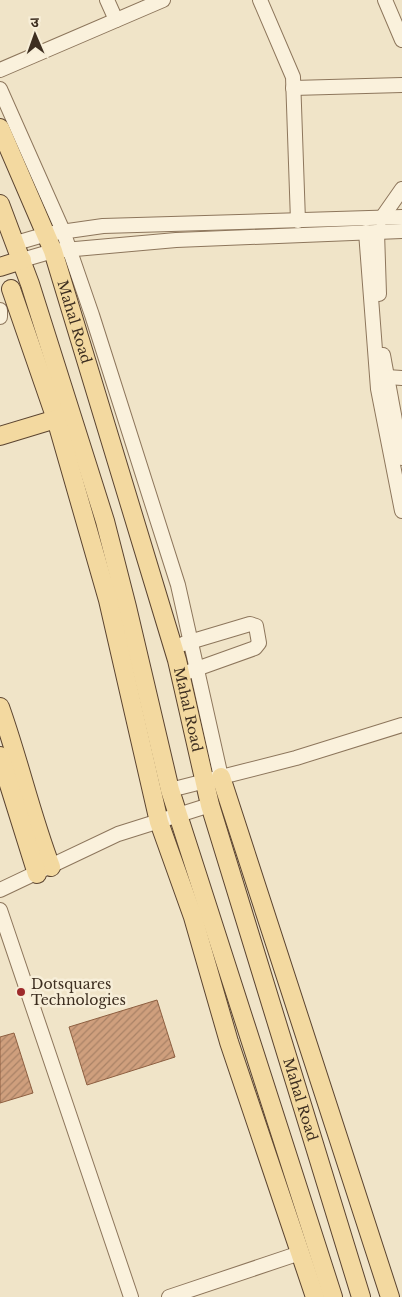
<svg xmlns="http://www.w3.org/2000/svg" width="402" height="1297" font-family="'Libre Baskerville','Noto Sans Devanagari',serif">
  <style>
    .building { fill: url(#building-hatch); stroke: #8d5f41 }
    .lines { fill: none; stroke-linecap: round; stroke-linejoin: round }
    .minor-casing { stroke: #8d765c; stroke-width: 16 }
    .major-casing { stroke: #5b4430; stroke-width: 20 }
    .minor { stroke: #faf1dc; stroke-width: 14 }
    .major { stroke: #f3d9a0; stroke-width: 18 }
    .poi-dot { fill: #9e2a2b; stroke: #f7eed8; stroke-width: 2 }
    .labels { text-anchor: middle; stroke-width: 5; stroke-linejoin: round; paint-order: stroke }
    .street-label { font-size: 14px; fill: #3d2e20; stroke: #f7eed8 }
    .poi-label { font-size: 14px; fill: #3d2e20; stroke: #f7eed8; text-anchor: start }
  </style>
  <defs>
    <pattern id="building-hatch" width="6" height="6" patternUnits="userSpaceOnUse" patternTransform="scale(1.25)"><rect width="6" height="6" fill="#cf9f7d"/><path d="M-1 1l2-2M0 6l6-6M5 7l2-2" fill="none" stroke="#a98266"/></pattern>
  </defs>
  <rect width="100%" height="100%" fill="#f0e4c8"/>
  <g class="building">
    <path d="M 157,1000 L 175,1057 L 87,1085 L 69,1027 Z"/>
    <path d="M 14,1033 L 33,1093 L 0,1103 L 0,1037 Z"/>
  </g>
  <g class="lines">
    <g class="minor-casing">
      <g id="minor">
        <path d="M 107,0 L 116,20"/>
        <path d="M 260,0 L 293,77 L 298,221"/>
        <path d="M 385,0 L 402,40"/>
        <path d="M 0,70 L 163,0"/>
        <path d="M 293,88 L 402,85"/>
        <path d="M 0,89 L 63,231 L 92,315 L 178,585 L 221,777"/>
        <path d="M 381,219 L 402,189"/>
        <path d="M 366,232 L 378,389 L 402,511"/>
        <path d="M 377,232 L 379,294"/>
        <path d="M 16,243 L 47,234 L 103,226 L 402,217"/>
        <path d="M 22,260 L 53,251 L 176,240 L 402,231"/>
        <path d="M 0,310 L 0,317"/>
        <path d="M 383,355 L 402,458"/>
        <path d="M 387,377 L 402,378"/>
        <path d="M 183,644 L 250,624 L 256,626 L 259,643 L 255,648 L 188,672"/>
        <path d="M 170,790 L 296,758 L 402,725"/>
        <path d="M 0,890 L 118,834 L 210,805"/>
        <path d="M 0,910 L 131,1297"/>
        <path d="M 169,1297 L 300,1253"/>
      </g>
    </g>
    <g class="major-casing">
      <g id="major">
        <path id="s1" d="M 0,128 L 53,251 L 177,660 L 210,805 L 361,1297"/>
        <path d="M 0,204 L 30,284 L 105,521 L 127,607 L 170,790 L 333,1297"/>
        <path d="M 0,267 L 22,260"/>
        <path d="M 11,289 L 56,419"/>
        <path d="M 0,436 L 56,419 L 108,600 L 159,822 L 193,917 L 229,1042 L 315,1297"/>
        <path d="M 0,707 C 19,760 31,815 51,867"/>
        <path d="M 0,756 L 37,874"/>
        <path d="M 221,777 L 390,1297"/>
      </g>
    </g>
    <use href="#minor" class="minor"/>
    <use href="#major" class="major"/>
  </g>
  <circle class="poi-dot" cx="21" cy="992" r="5"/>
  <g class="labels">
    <g class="street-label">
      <text dy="5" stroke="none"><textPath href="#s1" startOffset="208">Mahal Road</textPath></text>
      <text dy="5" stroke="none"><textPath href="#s1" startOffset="612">Mahal Road</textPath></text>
      <text dy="5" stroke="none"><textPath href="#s1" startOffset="1018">Mahal Road</textPath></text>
    </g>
    <g class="poi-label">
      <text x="31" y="989">Dotsquares<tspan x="31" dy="16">Technologies</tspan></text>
    </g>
  </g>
  <g transform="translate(35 35) rotate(358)" stroke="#f7eed8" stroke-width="4" paint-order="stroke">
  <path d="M0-4L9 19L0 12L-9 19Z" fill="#3d2e20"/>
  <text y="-8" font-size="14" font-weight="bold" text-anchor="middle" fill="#3d2e20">उ</text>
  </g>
</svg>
